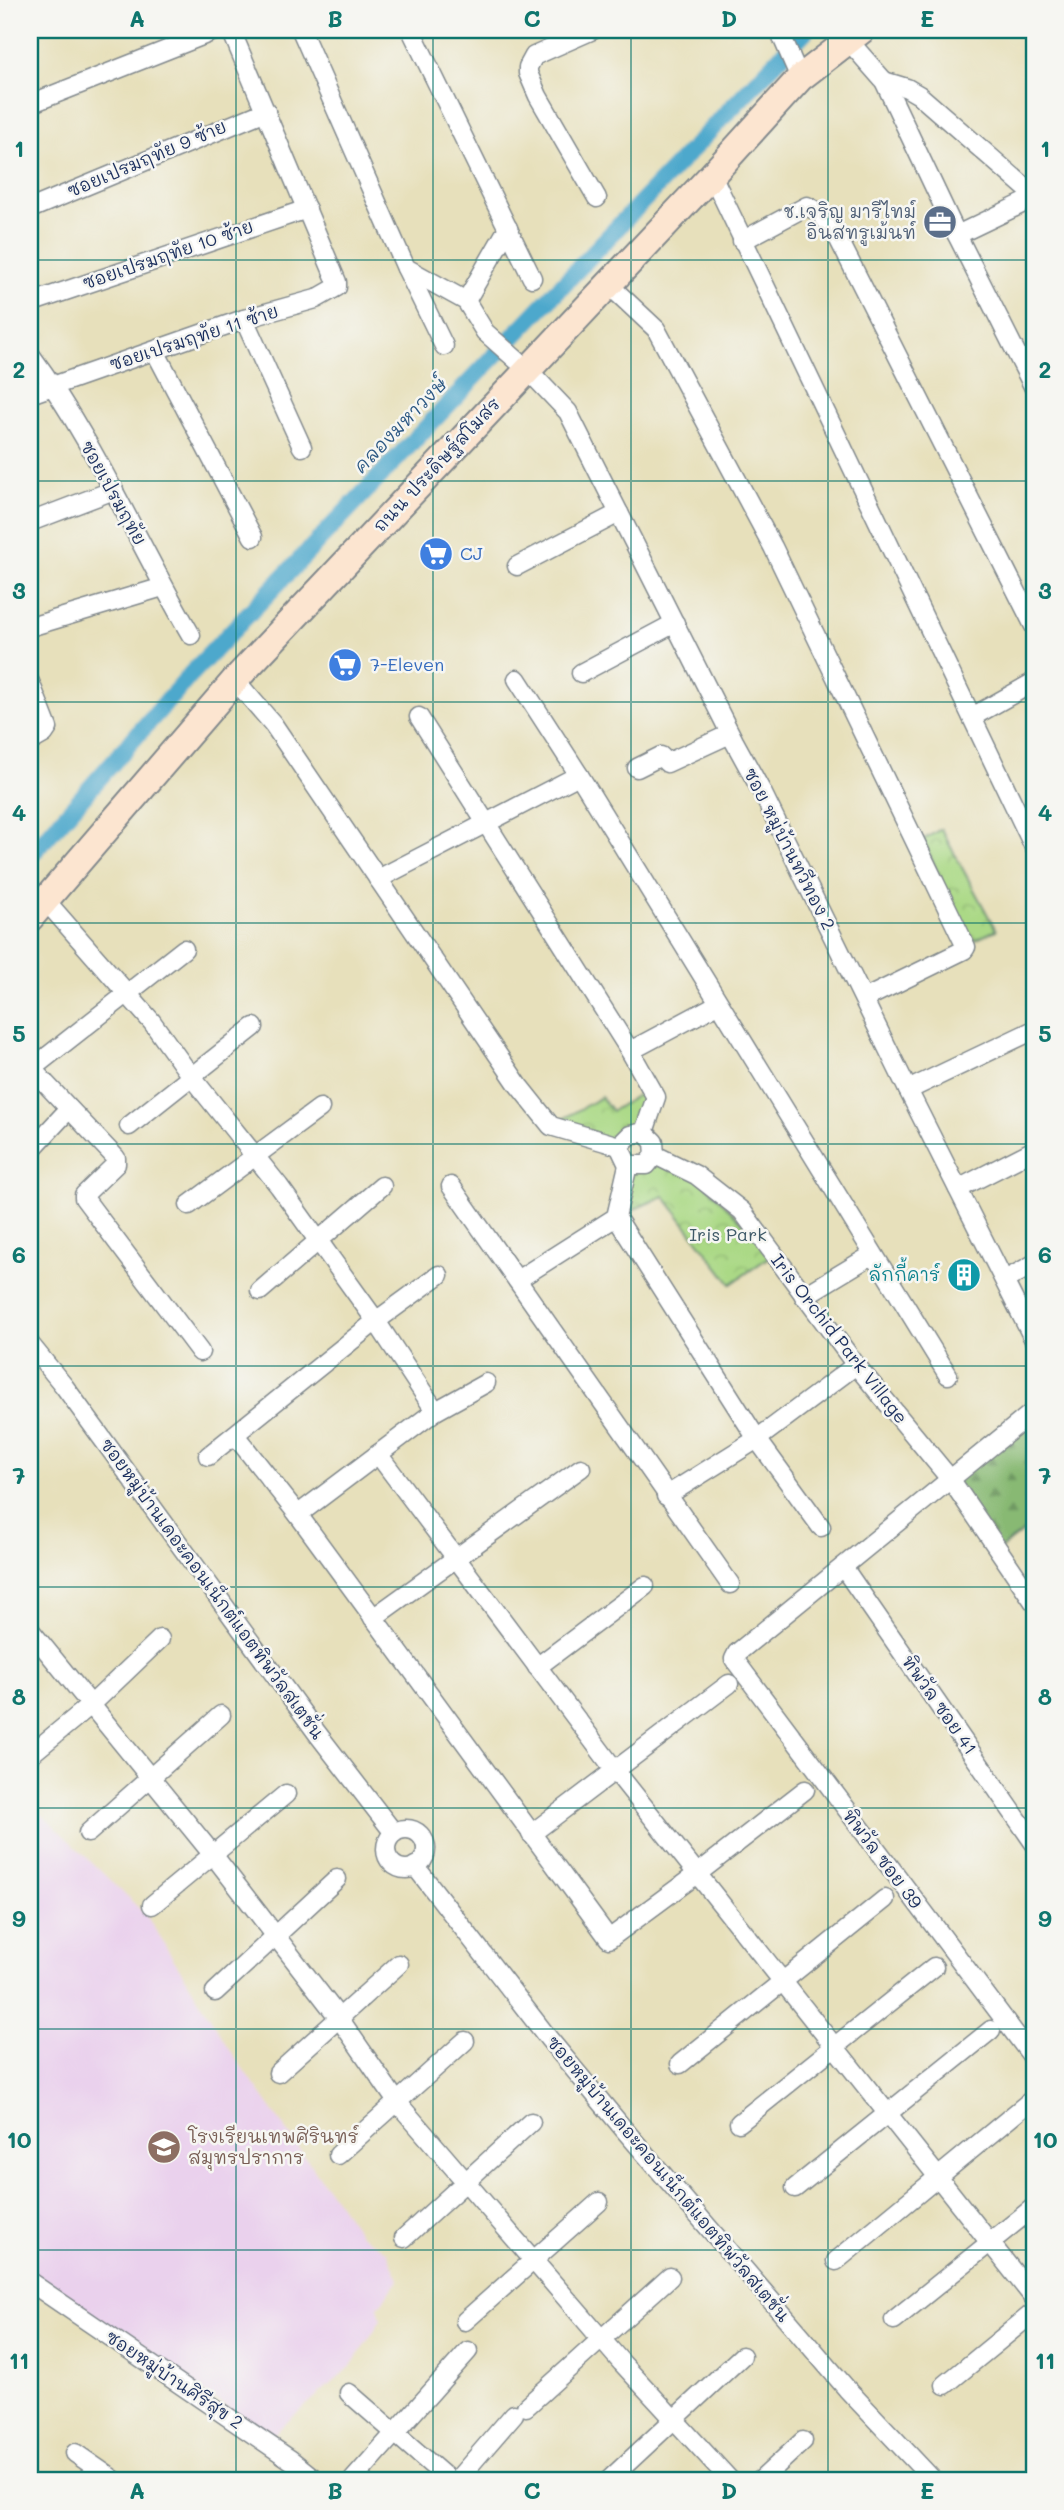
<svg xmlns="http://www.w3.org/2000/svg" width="1064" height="2510" font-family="Mali,'Playpen Sans Thai',sans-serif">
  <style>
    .built { fill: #ead1ed }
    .forest { fill: url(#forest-firs); stroke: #527468; stroke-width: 2 }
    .park { fill: url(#park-crowns); stroke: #638472; stroke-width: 2 }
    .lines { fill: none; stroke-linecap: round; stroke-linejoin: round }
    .canal { stroke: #4ea8cc; stroke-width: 18 }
    .street-casing { stroke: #81888c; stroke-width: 21 }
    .secondary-casing { stroke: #81888c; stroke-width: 30 }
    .street { stroke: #fff; stroke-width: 18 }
    .secondary { stroke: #fce5d0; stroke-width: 26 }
    .grid { fill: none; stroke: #0f766e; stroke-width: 2; stroke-opacity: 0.55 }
    .labels { text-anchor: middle; stroke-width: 5; stroke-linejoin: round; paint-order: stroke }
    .street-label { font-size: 18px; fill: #1b2f5e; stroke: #f6f6f2 }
    .service-label { font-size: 18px; fill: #4e5e75; stroke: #f6f6f2; text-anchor: end }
    .shop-label { font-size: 18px; fill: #366cbe; stroke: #f6f6f2; text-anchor: start }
    .park-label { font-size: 18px; fill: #3f5a68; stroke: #f6f6f2 }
    .culture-label { font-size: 18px; fill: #0d838f; stroke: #f6f6f2; text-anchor: end }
    .education-label { font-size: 18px; fill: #785e54; stroke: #f6f6f2; text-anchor: start }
    .water-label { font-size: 19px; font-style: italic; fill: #2d5984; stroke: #f6f6f2 }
    .neatline { fill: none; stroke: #0f766e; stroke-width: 2.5 }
    .grid-label { font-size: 23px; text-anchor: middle; font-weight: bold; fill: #0f766e }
  </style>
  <defs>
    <pattern id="forest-firs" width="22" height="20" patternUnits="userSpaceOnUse" patternTransform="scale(1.75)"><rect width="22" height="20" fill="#88b973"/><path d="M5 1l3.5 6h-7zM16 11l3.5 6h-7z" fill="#6e9762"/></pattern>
    <pattern id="park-crowns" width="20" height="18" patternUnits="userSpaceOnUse" patternTransform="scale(1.75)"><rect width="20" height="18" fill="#abd986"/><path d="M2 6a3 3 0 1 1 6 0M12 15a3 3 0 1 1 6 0" fill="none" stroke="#93bb76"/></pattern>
  </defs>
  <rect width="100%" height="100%" fill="#f6f6f2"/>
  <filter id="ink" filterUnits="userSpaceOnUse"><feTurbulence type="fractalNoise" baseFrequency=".0143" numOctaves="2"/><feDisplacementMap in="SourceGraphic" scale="14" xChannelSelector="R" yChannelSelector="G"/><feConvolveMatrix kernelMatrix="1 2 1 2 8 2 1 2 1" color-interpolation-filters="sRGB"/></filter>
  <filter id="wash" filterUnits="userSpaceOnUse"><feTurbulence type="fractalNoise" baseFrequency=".00686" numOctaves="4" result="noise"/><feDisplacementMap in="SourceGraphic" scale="28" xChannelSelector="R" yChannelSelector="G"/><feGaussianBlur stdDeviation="1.57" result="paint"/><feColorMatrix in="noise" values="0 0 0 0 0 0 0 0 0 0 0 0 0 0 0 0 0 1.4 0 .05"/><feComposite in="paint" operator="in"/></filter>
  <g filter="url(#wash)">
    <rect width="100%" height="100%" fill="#e7e0bb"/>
    <path class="built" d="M 30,1803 L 146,1915 L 236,2059 L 360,2234 L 387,2252 L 399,2280 L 378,2307 L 381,2320 L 351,2366 L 270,2437 L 30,2273 Z"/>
    <path class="forest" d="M 1034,1411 L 1034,1523 L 999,1550 L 951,1480 Z"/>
    <g class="park">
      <path d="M 941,829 L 996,930 L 969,943 L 923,840 Z"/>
      <path d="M 650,1087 L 644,1132 L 619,1146 L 551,1126 L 601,1097 L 612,1111 Z"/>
      <path d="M 655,1155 L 696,1175 L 773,1254 L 731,1284 L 664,1196 L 616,1217 L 628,1165 Z"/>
    </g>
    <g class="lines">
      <path class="canal" d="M 30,856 L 192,673 L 806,30"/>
    </g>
  </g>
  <g filter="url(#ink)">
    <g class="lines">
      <g class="street-casing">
        <g id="street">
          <path d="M 301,30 L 406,268 L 466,301 L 485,332 L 528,370 L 568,412 L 734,741 L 762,792 L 908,1090 L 1034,1340"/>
          <path d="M 411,30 L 532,278"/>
          <path d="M 593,30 L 534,56 L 528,67 L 528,73 L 538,96 L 597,198"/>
          <path d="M 779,30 L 800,78"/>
          <path d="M 848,40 L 884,81 L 957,235 L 1034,388"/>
          <path d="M 884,81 L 907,88 L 919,95 L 1034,195"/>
          <path d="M 30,104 L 217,30"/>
          <path d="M 712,175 L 1034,847"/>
          <path d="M 30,209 L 266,111"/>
          <path d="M 957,235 L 1034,198"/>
          <path d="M 742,241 L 807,206 L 820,213 L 835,232 L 1034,626"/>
          <path d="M 406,268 L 444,346"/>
          <path d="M 609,285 L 656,329 L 773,547 L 966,947 L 964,950 L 864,999"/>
          <path d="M 466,301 L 508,228"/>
          <path d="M 30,303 L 307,209"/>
          <path d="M 244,319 L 302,447"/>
          <path d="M 155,351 L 253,537"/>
          <path d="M 30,354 C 94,440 137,542 191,635"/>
          <path d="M 30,394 L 244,319 L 316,299 L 337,287 L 337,282 L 231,30"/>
          <path d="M 30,522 L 114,490"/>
          <path d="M 517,566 L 619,513"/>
          <path d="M 30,627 L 163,587"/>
          <path d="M 581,673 L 675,623"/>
          <path d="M 517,679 L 579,775 L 948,1375"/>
          <path d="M 235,680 L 273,724 L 519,1086 L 551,1126 L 619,1146"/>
          <path d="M 30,682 L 48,728 L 44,734 L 30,742"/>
          <path d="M 419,717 L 630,1051 L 656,1097 L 644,1132"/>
          <path d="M 972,717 L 1034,682"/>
          <path d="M 637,768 L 661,756 L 667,763 L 730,734"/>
          <path d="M 378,879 L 579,775"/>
          <path d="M 46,901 L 152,1022 L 190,1075 L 279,1186 L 376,1321 L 434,1409 L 434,1412"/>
          <path d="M 630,1051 L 718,1004"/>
          <path d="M 30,1067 L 116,1158 L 116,1164 L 84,1195 L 84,1198 L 200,1352"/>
          <path d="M 30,1070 L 184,949"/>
          <path d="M 908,1090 L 1034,1030"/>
          <path d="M 129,1126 L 254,1027"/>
          <path d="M 30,1151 L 69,1109"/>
          <path d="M 655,1155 L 696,1175 L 742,1211 L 856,1365 L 951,1480 L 1034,1602"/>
          <path d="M 451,1186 L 730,1584"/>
          <path d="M 958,1189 L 1034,1150"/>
          <path d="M 189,1205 L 320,1108"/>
          <path d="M 616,1217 L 757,1439 L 821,1527"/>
          <path d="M 517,1280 L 616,1217 L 628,1165 L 619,1146 L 630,1135 L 644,1132 L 654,1142 L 655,1155 L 647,1165 L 628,1165"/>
          <path d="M 1005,1280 L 1034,1264"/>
          <path d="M 260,1291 L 382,1186"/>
          <path d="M 804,1296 L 872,1255"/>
          <path d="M 30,1344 L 64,1386 L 317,1733 L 394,1833"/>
          <path d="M 1034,1411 L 737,1653 L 734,1659 L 1034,2059"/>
          <path d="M 235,1435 L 299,1516 L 609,1939 L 697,1874 L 805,1790"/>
          <path d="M 378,1454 L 614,1769 L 1034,2298"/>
          <path d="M 208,1456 L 376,1321 L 439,1275"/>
          <path d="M 666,1496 L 757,1439 L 856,1365"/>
          <path d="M 299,1516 L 300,1513 L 434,1412 L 486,1383"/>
          <path d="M 843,1567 L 1034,1843"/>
          <path d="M 373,1618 L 581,1468"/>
          <path d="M 30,1630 L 214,1856 L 339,2018 L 397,2102 L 622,2363 L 730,2480"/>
          <path d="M 537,1667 L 645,1586"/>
          <path d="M 30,1755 L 92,1704 L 160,1639"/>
          <circle cx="406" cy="1849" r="20"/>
          <path d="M 88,1833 L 221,1715"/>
          <path d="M 531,1834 L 729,1684"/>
          <path d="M 415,1866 L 549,2039 L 622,2127 L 847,2389 L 933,2480"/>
          <path d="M 152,1905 L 286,1794"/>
          <path d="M 215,1992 L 337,1879"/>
          <path d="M 680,2064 L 885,1899"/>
          <path d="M 278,2073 L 399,1964"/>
          <path d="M 739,2123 L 934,1967"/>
          <path d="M 338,2155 L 465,2041"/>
          <path d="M 795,2188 L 991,2030"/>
          <path d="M 404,2238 L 531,2122"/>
          <path d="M 836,2261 L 1034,2098"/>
          <path d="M 30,2282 L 291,2460 L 316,2480"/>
          <path d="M 894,2320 L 1034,2207"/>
          <path d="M 465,2321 L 599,2202"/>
          <path d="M 945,2385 L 1034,2312"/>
          <path d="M 349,2393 L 449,2480"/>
          <path d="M 526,2407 L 670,2277"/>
          <path d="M 75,2453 L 114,2480"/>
          <path d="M 353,2480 L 468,2351"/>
          <path d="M 457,2480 L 514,2414"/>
          <path d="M 609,2480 L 742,2356"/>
          <path d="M 761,2480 L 803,2441"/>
        </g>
      </g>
      <g class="secondary-casing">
        <path id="secondary" d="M 30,918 L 235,680 L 712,175 L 800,78 L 862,30"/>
      </g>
      <use href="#street" class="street"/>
      <use href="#secondary" class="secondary"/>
    </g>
  </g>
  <path class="grid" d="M 236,30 L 236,2480M 433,30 L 433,2480M 631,30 L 631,2480M 828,30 L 828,2480M 30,260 L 1034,260M 30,481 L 1034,481M 30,702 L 1034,702M 30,923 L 1034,923M 30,1144 L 1034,1144M 30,1366 L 1034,1366M 30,1587 L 1034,1587M 30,1808 L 1034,1808M 30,2029 L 1034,2029M 30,2250 L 1034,2250"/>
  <defs>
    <g id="office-disc" transform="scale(1.75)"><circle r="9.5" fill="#5c6f8a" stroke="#f6f6f2"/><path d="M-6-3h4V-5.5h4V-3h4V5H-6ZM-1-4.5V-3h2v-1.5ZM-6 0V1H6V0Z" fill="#fff"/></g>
    <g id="supermarket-disc" transform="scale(1.75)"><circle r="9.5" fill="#3f7fe0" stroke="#f6f6f2"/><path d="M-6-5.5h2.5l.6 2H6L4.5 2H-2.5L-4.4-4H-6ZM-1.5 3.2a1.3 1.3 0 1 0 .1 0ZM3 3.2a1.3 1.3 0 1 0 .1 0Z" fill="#fff"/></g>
    <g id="building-disc" transform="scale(1.75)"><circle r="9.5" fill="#0f9aa8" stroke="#f6f6f2"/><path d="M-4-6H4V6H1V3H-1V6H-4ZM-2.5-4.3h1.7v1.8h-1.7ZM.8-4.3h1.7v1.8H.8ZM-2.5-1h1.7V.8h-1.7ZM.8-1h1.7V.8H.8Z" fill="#fff"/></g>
    <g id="school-disc" transform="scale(1.75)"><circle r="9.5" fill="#8d6e63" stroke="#f6f6f2"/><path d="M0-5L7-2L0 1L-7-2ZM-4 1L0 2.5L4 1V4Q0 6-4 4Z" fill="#fff"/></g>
  </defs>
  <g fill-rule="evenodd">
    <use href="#office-disc" x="940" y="222"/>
    <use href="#supermarket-disc" x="436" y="554"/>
    <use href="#supermarket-disc" x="345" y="665"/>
    <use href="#building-disc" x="964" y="1275"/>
    <use href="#school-disc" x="164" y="2147"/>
  </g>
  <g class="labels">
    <g class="street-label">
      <text transform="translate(147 159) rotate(-23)" y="6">ซอยเปรมฤทัย 9 ซ้าย</text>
      <text transform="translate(168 255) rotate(-19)" y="6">ซอยเปรมฤทัย 10 ซ้าย</text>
      <text transform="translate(194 338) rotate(-18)" y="6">ซอยเปรมฤทัย 11 ซ้าย</text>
      <text transform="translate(437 465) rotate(-47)" y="6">ถนน ประดิษฐ์สโมสร</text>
      <text transform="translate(113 493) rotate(61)" y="6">ซอยเปรมฤทัย</text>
      <text transform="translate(789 849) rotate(63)" y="6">ซอย หมู่บ้านทวีทอง 2</text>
      <text transform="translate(839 1339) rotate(52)" y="6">Iris Orchid Park Village</text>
      <text transform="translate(212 1589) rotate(54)" y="6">ซอยหมู่บ้านเดอะคอนเน็กต์แอตทิพวัลสเตชั่น</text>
      <text transform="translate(939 1705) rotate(55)" y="6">ทิพวัล ซอย 41</text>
      <text transform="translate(882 1859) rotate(53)" y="6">ทิพวัล ซอย 39</text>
      <text transform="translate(668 2179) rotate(50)" y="6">ซอยหมู่บ้านเดอะคอนเน็กต์แอตทิพวัลสเตชั่น</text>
      <text transform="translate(174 2380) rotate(34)" y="6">ซอยหมู่บ้านศิรีสุข 2</text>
    </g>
    <g class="service-label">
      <text x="916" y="218">ช.เจริญ มารีไทม์<tspan x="916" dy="21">อินสทรูเม้นท์</tspan></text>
    </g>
    <g class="shop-label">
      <text x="460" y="560">CJ</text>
      <text x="370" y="671">7-Eleven</text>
    </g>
    <g class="park-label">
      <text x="728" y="1241">Iris Park</text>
    </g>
    <g class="culture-label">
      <text x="940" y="1281">ลักกี้คาร์</text>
    </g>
    <g class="education-label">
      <text x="188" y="2143">โรงเรียนเทพศิรินทร์<tspan x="188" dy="21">สมุทรปราการ</tspan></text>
    </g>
    <g class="water-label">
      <text transform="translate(400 425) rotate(-46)" y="7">คลองมหาวงษ์</text>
    </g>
  </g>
  <rect width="1064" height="2510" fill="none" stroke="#f6f6f2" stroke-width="77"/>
  <rect x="38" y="38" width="988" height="2434" class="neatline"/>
  <g class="grid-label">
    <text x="137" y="27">A</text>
    <text x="335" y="27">B</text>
    <text x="532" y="27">C</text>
    <text x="729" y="27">D</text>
    <text x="927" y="27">E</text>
    <text x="19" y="157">1</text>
    <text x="1045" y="157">1</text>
    <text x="19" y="378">2</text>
    <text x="1045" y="378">2</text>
    <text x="19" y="599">3</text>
    <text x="1045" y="599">3</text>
    <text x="19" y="821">4</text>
    <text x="1045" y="821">4</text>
    <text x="19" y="1042">5</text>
    <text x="1045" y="1042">5</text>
    <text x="19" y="1263">6</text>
    <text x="1045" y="1263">6</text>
    <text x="19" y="1484">7</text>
    <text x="1045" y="1484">7</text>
    <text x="19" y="1705">8</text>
    <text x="1045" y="1705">8</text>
    <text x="19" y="1927">9</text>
    <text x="1045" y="1927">9</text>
    <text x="19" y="2148">10</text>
    <text x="1045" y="2148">10</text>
    <text x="19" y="2369">11</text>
    <text x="1045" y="2369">11</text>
    <text x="137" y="2499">A</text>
    <text x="335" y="2499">B</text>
    <text x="532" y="2499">C</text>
    <text x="729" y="2499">D</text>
    <text x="927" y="2499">E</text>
  </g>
</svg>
